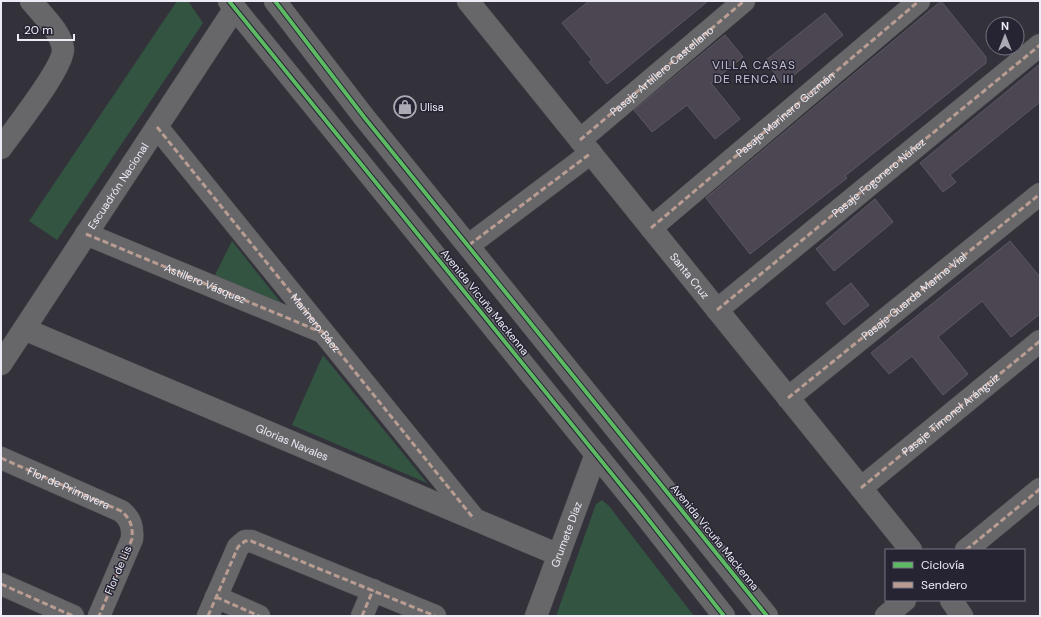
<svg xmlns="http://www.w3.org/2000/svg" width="1041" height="617" font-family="'DM Sans',sans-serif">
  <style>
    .green { fill: #325441 }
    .building { fill: #4c4552; stroke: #5c5960 }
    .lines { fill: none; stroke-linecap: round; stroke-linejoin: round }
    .minor-casing { stroke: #525157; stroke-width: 23 }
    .minor { stroke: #67676a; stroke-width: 22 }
    .quiet { stroke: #b99d93; stroke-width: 3; stroke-dasharray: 6 3; stroke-linecap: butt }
    .cycleway-casing { stroke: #262433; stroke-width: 6 }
    .cycleway { stroke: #5cba63; stroke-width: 4 }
    .labels { text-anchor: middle; stroke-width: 3; stroke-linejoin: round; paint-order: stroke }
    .street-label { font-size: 11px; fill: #edecf6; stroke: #262433 }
    .poi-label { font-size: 11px; fill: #edecf6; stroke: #262433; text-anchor: start }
    .neighbourhood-label { font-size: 12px; letter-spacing: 1px; fill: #c4c2d5; stroke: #262433 }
  </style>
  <rect width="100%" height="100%" fill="#33323a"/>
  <g class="green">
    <path d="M 177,1 L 188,1 L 203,23 L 57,240 L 29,221 Z"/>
    <path d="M 232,241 L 290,314 L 214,277 Z"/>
    <path d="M 323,355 L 427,483 L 292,425 Z"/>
    <path d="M 602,500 L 609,506 L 694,616 L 556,616 L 596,504 Z"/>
  </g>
  <g class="building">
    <path d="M 589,1 L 708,1 L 607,84 L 589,62 L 592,60 L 562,23 Z"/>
    <path d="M 941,1 L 986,57 L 986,63 L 845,176 L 847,178 L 750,254 L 706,198 Z"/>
    <path d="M 825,13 L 843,35 L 783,84 L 765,61 Z"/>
    <path d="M 725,35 L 743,57 L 711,83 L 740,119 L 715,139 L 687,105 L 652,132 L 634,110 Z"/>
    <path d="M 1040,64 L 1040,102 L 950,175 L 956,182 L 943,192 L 920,163 Z"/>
    <path d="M 875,199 L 893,222 L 834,271 L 816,249 Z"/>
    <path d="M 1010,241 L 1040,277 L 1040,314 L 1011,337 L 982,301 L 938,337 L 968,374 L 943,395 L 912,356 L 889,374 L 871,353 Z"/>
    <path d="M 851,283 L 869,305 L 844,325 L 826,303 Z"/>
  </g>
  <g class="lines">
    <g class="minor-casing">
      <g id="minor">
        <path d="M 229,1 L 637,505 L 724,616"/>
        <path d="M 275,1 L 364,117 L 767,616"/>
        <path id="s1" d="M 468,1 L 911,550"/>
        <path id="s2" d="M 157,127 L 472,516"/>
        <path d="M 580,140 L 744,1"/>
        <path d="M 1,148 C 13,131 64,67 63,49 C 61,31 42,15 31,1"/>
        <path id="s3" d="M 651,228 L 919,1"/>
        <path id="s4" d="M 86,234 L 320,331"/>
        <path d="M 469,245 L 591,153"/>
        <path id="s5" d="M 717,310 L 1040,45"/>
        <path id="s6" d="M 24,329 L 559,555"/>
        <path id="s7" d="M 1,364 L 235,8"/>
        <path d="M 788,398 L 1040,194"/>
        <path id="s8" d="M 1,458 L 121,511 C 131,519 133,527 132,539 L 99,616"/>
        <path id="s9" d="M 861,488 L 1040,341"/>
        <path d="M 966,550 L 1040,489"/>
        <path d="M 1,584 L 73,616"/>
        <path d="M 216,597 L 259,616"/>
        <path d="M 951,600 L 962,616"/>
        <path d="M 208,616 L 238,547 L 245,541 L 251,541 L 435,616"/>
        <path d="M 362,616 L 373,590"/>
        <path id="s10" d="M 536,616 L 596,454"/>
        <path d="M 886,616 L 905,600"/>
      </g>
    </g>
    <use href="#minor" class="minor"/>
    <g class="quiet">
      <path d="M 157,127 L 474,519"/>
      <path id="s11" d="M 580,140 L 744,1"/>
      <path d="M 651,228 L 919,1"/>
      <path d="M 86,234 L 321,332"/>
      <path d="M 469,245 L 591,153"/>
      <path d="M 717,310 L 1040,45"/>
      <path id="s12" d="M 788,398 L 1040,194"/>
      <path d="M 1,458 L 121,511 C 131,519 133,527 132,539 L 99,616"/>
      <path d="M 861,488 L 1040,341"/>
      <path d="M 966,550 L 1040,489"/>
      <path d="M 1,584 L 73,616"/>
      <path d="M 216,597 L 259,616"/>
      <path d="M 208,616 L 238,547 L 245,541 L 251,541 L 435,616"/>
      <path d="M 362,616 L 373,590"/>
    </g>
    <g class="cycleway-casing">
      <g id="cycleway">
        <path d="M 229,1 L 637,505 L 724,616"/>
        <path d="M 275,1 L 364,117 L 767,616"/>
      </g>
    </g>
    <use href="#cycleway" class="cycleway"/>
  </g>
  <defs>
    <g id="shop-ring" transform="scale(1.15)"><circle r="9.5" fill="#262433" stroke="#acabb4" stroke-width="1.5"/><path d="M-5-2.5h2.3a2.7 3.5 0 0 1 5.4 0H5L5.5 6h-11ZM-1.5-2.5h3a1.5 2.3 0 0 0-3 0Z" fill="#acabb4"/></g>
  </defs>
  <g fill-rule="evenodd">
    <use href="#shop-ring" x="405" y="107"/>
  </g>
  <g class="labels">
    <g class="street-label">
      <text dy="4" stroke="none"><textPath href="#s11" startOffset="107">Pasaje Artillero Castellano</textPath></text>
      <text dy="4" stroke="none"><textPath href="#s3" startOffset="176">Pasaje Marinero Guzmán</textPath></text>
      <text dy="4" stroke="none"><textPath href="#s5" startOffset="209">Pasaje Fogonero Núñez</textPath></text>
      <text dy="4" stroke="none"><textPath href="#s7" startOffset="213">Escuadrón Nacional</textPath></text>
      <text dy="4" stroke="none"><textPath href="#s1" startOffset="353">Santa Cruz</textPath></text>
      <text dy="4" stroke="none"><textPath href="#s4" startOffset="129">Astillero Vásquez</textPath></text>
      <text dy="4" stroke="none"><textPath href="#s12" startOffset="162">Pasaje Guarda Marina Vial</textPath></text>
      <text transform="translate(485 302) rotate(51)" y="4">Avenida Vicuña Mackenna</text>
      <text dy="4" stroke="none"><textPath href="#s2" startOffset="252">Marinero Báez</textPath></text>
      <text dy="4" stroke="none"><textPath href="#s9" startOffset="116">Pasaje Timonel Aránguiz</textPath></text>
      <text dy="4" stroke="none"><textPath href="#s6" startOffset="291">Glorias Navales</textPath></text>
      <text dy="4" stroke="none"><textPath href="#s8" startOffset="74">Flor de Primavera</textPath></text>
      <text dy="4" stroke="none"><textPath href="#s10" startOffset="87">Grumete Díaz</textPath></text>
      <text transform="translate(715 537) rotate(51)" y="4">Avenida Vicuña Mackenna</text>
      <text transform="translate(118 570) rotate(-67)" y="4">Flor de Lis</text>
    </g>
    <g class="poi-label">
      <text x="420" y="111">Ulisa</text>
    </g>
    <g class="neighbourhood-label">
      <text x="754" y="69">VILLA CASAS<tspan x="754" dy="14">DE RENCA III</tspan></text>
    </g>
  </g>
  <rect width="1041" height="617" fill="none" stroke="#edecf6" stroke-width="4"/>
  <rect x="885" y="549" width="140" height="52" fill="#262433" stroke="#767481"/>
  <rect x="893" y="562" width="20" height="6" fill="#5cba63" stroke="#767481"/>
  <text x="921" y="569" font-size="12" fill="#edecf6">Ciclovía</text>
  <rect x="893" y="582" width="20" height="6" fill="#b99d93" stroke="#767481"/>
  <text x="921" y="589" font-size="12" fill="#edecf6">Sendero</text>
  <g transform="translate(1005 36)"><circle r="19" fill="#262433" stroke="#767481"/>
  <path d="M0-3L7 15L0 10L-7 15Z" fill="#acabb4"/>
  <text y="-6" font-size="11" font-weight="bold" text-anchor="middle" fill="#edecf6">N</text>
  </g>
  <path d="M18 34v6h56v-6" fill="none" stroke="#edecf6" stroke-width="2"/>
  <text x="24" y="34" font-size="12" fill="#edecf6" stroke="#262433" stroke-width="3" paint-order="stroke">20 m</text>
</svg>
